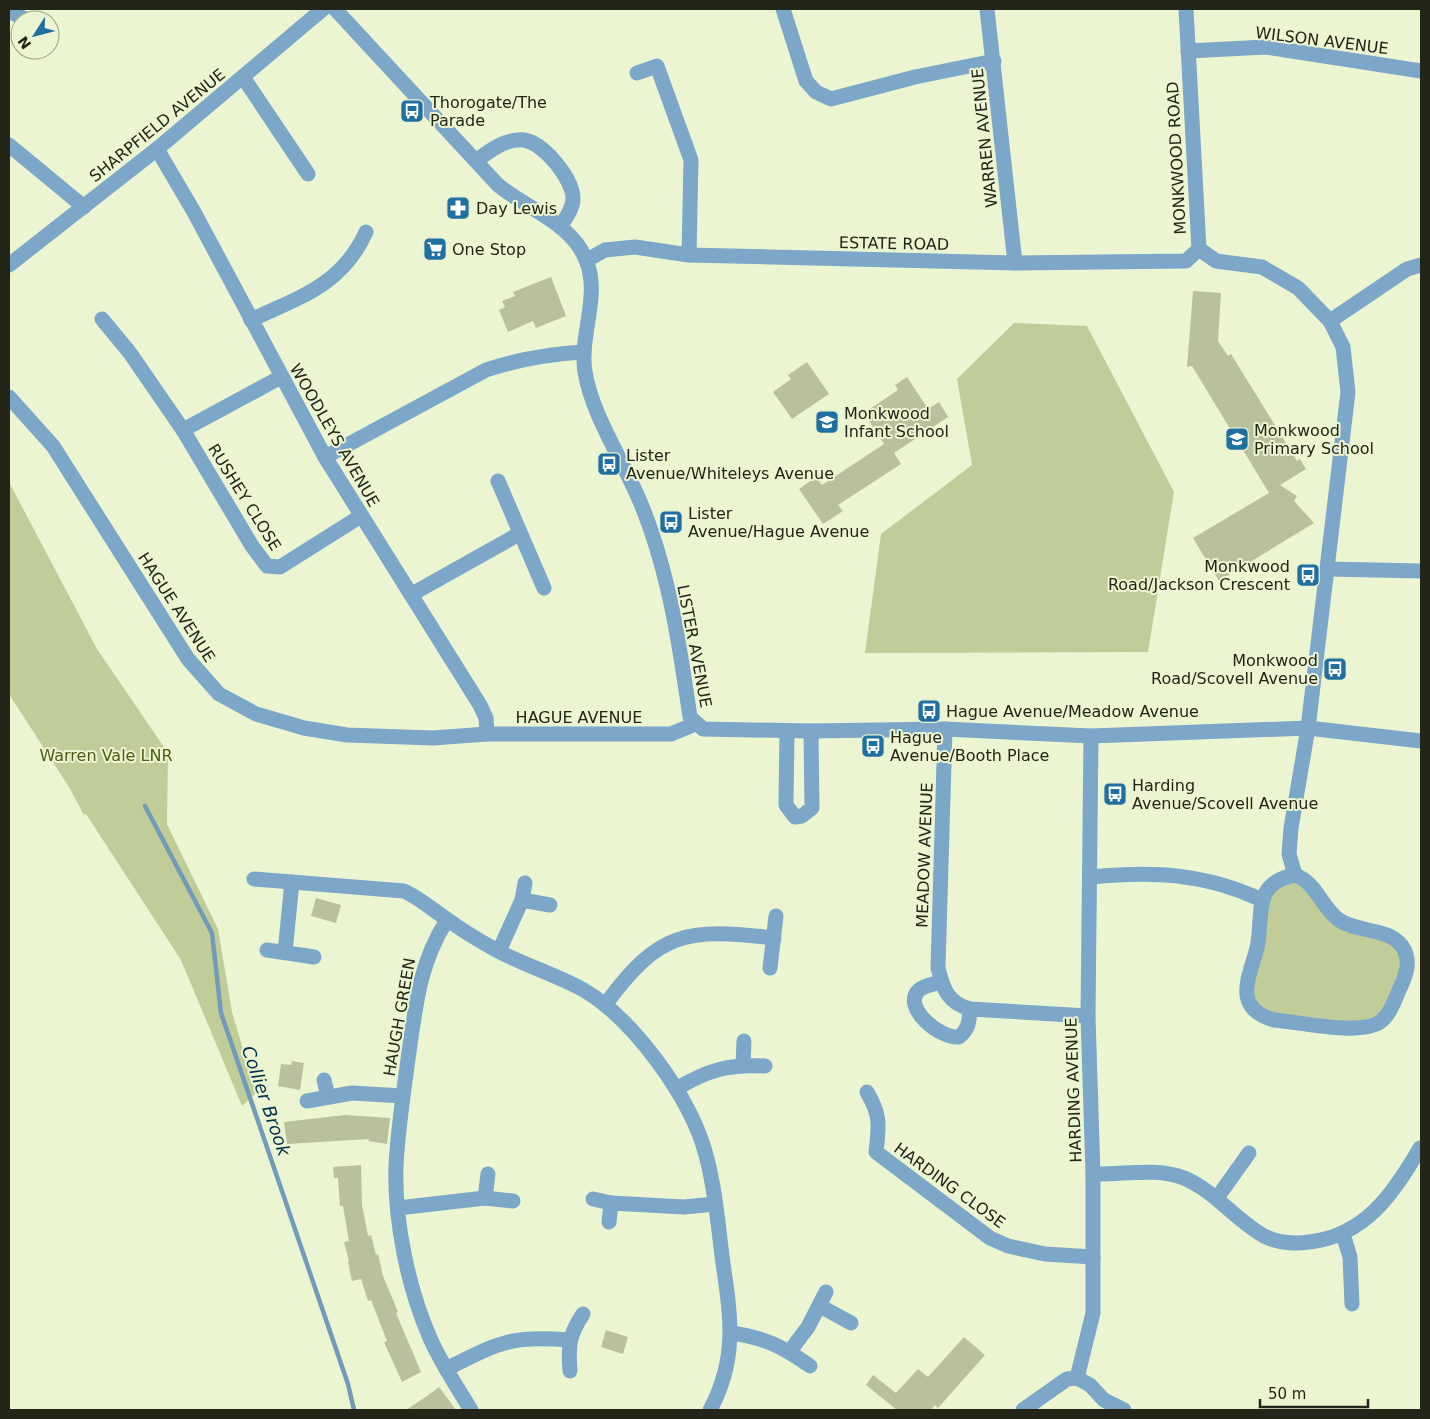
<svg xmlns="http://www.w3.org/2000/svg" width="1430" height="1419" font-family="'DejaVu Sans',sans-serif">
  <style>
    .green { fill: #c0cd99 }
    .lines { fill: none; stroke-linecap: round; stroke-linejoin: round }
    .stream { stroke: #709cb9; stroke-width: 4.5 }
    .building { fill: #b8c09e }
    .minor { stroke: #7ca7c9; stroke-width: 15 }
    .labels { text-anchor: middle; stroke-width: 4; stroke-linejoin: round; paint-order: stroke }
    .street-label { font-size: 16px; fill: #222518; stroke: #ecf5d1 }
    .poi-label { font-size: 16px; fill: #222518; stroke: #ecf5d1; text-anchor: start }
    .park-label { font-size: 16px; fill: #4f5b10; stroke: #ecf5d1 }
    .water-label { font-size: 18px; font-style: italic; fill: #00314e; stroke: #ecf5d1 }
  </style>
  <rect width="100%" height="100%" fill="#ecf5d1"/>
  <g class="green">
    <path d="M 1014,323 L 1087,326 L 1174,492 L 1148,652 L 865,653 L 881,534 L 972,465 L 957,379 Z"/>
    <path d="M 9,482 L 97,649 L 168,753 L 167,824 L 218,929 L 232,1012 L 256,1093 L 242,1106 L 181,960 L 86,814 L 84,815 L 69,787 L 9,694 Z"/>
    <path d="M 1295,875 L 1323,904 L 1401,946 L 1404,980 L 1370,1027 L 1254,1010 L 1248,978 L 1262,900 Z"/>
  </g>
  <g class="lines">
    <path class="stream" d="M 145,806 L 212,933 L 221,1013 L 348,1384 L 354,1410"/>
  </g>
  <g class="building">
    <path d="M 551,277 L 566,316 L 536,328 L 533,321 L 508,332 L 499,310 L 505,307 L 502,301 L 515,296 L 513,292 Z"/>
    <path d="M 1193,291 L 1221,293 L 1218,341 L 1228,356 L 1231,354 L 1297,461 L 1300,459 L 1306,469 L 1280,485 L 1297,496 L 1294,501 L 1314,523 L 1219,581 L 1193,538 L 1269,493 L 1192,366 L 1187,367 Z"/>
    <path d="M 807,362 L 829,394 L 792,419 L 773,392 L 791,379 L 788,375 Z"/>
    <path d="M 907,377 L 928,409 L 939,402 L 948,417 L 894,453 L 901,464 L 838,505 L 843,511 L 823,524 L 799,489 L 816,477 L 822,485 L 884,444 L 864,413 L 898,390 L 895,385 Z"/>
    <path d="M 316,898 L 341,905 L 336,923 L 311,916 Z"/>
    <path d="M 292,1061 L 304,1063 L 300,1090 L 278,1086 L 281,1064 L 291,1065 Z"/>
    <path d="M 345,1115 L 390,1118 L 387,1144 L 368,1141 L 369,1139 L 287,1144 L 284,1122 Z"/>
    <path d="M 361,1165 L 362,1205 L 368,1236 L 371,1235 L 376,1255 L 378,1254 L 383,1276 L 398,1312 L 396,1313 L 421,1372 L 402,1382 L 384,1342 L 387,1341 L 371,1300 L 368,1301 L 361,1279 L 352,1281 L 348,1262 L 349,1261 L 344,1242 L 349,1241 L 343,1206 L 340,1206 L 338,1178 L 334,1178 L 333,1167 Z"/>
    <path d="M 606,1330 L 628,1337 L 623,1354 L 601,1347 Z"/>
    <path d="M 964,1337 L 985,1355 L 938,1408 L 935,1405 L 931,1410 L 897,1410 L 866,1385 L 873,1375 L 896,1393 L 918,1369 L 928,1377 Z"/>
    <path d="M 439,1387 L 456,1410 L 406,1410 L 427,1396 Z"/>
  </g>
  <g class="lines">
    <g class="minor">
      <path d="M 335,9 L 498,185 C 527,209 572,223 586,260 C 601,296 579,335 585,372 C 593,420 628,467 645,514 C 670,579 680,648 690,717 L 703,729 L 811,731 L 945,729 L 1091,736 L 1308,728 L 1421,741"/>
      <path d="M 783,9 L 806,81 L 816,92 L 831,99 L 915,77 L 994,61"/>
      <path d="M 987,9 L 1015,263"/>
      <path d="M 1186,9 L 1199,249 L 1216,261 L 1262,267 L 1298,288 L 1330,321 L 1343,347 L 1348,392 L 1308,728 L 1291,828 L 1289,854 L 1295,875"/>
      <path d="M 9,11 L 27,20"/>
      <path d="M 1188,51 L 1266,47 L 1421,71"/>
      <path d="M 637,73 L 657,66 L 691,160 L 689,255"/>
      <path d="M 243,77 L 308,174"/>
      <path d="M 9,145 L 84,207"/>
      <path d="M 157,149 L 194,212 L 325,457 L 480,705 L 486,718 L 487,734"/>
      <path d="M 476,161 C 489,151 506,138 524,140 C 544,143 573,179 573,199 C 573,209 565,219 560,227"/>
      <path d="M 587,260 L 605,250 L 635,247 L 689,255 L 1015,263 L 1186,261 L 1199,249"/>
      <path d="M 9,265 L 157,149 L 323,9"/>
      <path d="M 102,319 L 130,353 L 183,430 L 252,546 L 267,566 L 280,567 L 361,516"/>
      <path d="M 251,320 C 300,297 342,285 366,232"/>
      <path d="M 1330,321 L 1407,269 L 1421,265"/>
      <path d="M 9,397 L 53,446 L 188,659 L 219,694 L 256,714 L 304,728 L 347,735 L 433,738 L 487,734 L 671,734 L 695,724"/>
      <path d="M 183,430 L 281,377"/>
      <path d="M 325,457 L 486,370 C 519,359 549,354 584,352"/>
      <path d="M 498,481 L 544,588"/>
      <path d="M 1328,569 L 1421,571"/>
      <path d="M 412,594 L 519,534"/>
      <path d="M 945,729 L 938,968 C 943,989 948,1003 970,1009 L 1088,1016"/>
      <path d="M 787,731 L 786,805 L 795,817 L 802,816 L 812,808 L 811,731"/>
      <path d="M 1295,875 C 1317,883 1321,907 1339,920 C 1358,933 1387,927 1402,946 C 1411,959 1407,973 1401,986 C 1395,998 1391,1014 1380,1022 C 1360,1036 1299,1022 1274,1020 C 1232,1008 1249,978 1257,948 C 1264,916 1251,883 1295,875 Z"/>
      <path d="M 1091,877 C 1153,871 1204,873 1262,900"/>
      <path d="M 254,879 L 404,891 C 421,899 433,910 448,920 C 463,931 480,941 496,950 C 524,965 554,974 582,989 C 633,1018 691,1098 706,1155 C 715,1188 718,1223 722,1256 C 730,1313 739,1356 710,1410"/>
      <path d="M 522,900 L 550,905"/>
      <path d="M 447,920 C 420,962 416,1003 409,1052 C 404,1089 398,1128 396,1165 C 394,1220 408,1288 430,1338 C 441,1363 457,1387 471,1410"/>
      <path d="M 267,950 L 314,957"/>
      <path d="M 499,951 L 522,900 L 525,883"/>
      <path d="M 285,952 L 292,882"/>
      <path d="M 770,968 L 776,916"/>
      <path d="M 941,982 C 934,984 925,985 919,990 C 901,1007 940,1039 959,1037 C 969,1029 969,1022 970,1009"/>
      <path d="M 605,1005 C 659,931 686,928 774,938"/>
      <path d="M 743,1065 L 744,1041"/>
      <path d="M 324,1080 L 328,1096"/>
      <path d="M 676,1089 C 708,1070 728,1064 765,1066"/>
      <path d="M 867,1092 C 881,1116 879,1125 876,1152 L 990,1238 L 1008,1246 L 1045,1254 L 1093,1257"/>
      <path d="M 307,1101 L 352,1093 L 403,1096"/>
      <path d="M 1093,1174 C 1123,1175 1156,1167 1184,1178 C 1215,1191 1235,1220 1264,1236 C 1278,1243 1294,1244 1309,1242 C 1365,1236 1394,1193 1420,1148"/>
      <path d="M 485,1198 L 488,1174"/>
      <path d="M 1217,1198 L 1249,1153"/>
      <path d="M 593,1199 L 611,1203 L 684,1207 L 715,1204"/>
      <path d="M 398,1208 L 485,1198 L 513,1201"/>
      <path d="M 609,1222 L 611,1203"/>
      <path d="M 1343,1234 L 1350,1257 L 1352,1304"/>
      <path d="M 820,1306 L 851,1323"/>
      <path d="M 732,1333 C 765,1338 782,1346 810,1366"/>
      <path d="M 790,1351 L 808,1327 L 826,1292"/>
      <path d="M 446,1369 C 498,1343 510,1335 569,1340"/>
      <path d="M 570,1371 C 568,1345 569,1335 583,1314"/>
      <path d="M 1077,1378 L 1093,1313 L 1093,1174 L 1088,1016 L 1091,736"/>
      <path d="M 1077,1378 L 1090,1385 L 1104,1400 L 1124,1410"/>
      <path d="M 1023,1410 L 1067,1379 L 1077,1378"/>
    </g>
  </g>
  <defs>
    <g id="bus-square" transform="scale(1.25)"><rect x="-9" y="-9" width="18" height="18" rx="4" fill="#206fa1" stroke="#ecf5d1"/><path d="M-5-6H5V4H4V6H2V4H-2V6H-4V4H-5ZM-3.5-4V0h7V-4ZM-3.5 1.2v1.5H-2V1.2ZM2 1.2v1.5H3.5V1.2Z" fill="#fff"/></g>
    <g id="pharmacy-square" transform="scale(1.25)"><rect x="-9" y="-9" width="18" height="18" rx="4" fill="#206fa1" stroke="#ecf5d1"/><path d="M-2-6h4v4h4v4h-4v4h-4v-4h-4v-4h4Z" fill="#fff"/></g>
    <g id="supermarket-square" transform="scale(1.25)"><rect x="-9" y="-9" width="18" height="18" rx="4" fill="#206fa1" stroke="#ecf5d1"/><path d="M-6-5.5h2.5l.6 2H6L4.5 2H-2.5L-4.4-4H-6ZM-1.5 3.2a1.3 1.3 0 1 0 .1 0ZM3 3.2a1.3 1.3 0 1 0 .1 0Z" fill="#fff"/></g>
    <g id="school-square" transform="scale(1.25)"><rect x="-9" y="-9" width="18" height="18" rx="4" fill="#206fa1" stroke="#ecf5d1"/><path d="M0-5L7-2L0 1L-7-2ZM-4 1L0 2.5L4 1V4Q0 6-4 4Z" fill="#fff"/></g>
  </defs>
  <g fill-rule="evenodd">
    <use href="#bus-square" x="412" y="111"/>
    <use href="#pharmacy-square" x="458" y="208"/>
    <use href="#supermarket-square" x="435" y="249"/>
    <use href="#school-square" x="827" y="422"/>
    <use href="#school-square" x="1237" y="439"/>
    <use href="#bus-square" x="609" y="464"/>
    <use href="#bus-square" x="671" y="522"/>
    <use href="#bus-square" x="1308" y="575"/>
    <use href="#bus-square" x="1335" y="669"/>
    <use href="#bus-square" x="929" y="711"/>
    <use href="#bus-square" x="873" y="746"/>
    <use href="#bus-square" x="1115" y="794"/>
  </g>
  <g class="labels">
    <g class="street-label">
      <text transform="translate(1322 40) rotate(7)" y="6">WILSON AVENUE</text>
      <text transform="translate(157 125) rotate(-39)" y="6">SHARPFIELD AVENUE</text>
      <text transform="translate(984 138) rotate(-96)" y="6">WARREN AVENUE</text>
      <text transform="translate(1176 158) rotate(-93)" y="6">MONKWOOD ROAD</text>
      <text transform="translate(894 243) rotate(1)" y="6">ESTATE ROAD</text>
      <text transform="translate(335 435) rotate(60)" y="6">WOODLEYS AVENUE</text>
      <text transform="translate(245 497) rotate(58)" y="6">RUSHEY CLOSE</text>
      <text transform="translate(177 607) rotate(57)" y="6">HAGUE AVENUE</text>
      <text transform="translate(695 646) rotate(79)" y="6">LISTER AVENUE</text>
      <text x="579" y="723">HAGUE AVENUE</text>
      <text transform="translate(924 855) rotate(-88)" y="6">MEADOW AVENUE</text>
      <text transform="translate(399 1017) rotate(-80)" y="6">HAUGH GREEN</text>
      <text transform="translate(1073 1090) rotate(-92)" y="6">HARDING AVENUE</text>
      <text transform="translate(950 1185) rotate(36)" y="6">HARDING CLOSE</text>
    </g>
    <g class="poi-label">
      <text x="430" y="108">Thorogate/The<tspan x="430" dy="18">Parade</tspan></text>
      <text x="476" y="214">Day Lewis</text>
      <text x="452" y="255">One Stop</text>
      <text x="844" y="419">Monkwood<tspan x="844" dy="18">Infant School</tspan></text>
      <text x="1254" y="436">Monkwood<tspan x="1254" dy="18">Primary School</tspan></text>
      <text x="626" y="461">Lister<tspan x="626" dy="18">Avenue/Whiteleys Avenue</tspan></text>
      <text x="688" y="519">Lister<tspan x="688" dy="18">Avenue/Hague Avenue</tspan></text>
      <text x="1290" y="572" text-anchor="end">Monkwood<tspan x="1290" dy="18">Road/Jackson Crescent</tspan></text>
      <text x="1318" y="666" text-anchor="end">Monkwood<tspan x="1318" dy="18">Road/Scovell Avenue</tspan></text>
      <text x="946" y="717">Hague Avenue/Meadow Avenue</text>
      <text x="890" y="743">Hague<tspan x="890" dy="18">Avenue/Booth Place</tspan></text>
      <text x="1132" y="791">Harding<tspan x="1132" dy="18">Avenue/Scovell Avenue</tspan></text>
    </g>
    <g class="park-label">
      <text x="106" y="761">Warren Vale LNR</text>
    </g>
    <g class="water-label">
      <text transform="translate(266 1101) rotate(71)" y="6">Collier Brook</text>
    </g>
  </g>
  <rect width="1430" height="1419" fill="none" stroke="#222518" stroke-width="20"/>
  <g transform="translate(35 35) rotate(234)"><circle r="24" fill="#ecf5d1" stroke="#9ba287"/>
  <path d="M0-4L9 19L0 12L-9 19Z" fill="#206fa1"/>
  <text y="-8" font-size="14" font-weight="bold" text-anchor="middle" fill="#222518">N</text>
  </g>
  <path d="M1260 1399v8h108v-8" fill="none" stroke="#222518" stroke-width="2.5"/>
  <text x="1268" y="1399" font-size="15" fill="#222518" stroke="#ecf5d1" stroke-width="4" paint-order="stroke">50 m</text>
</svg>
